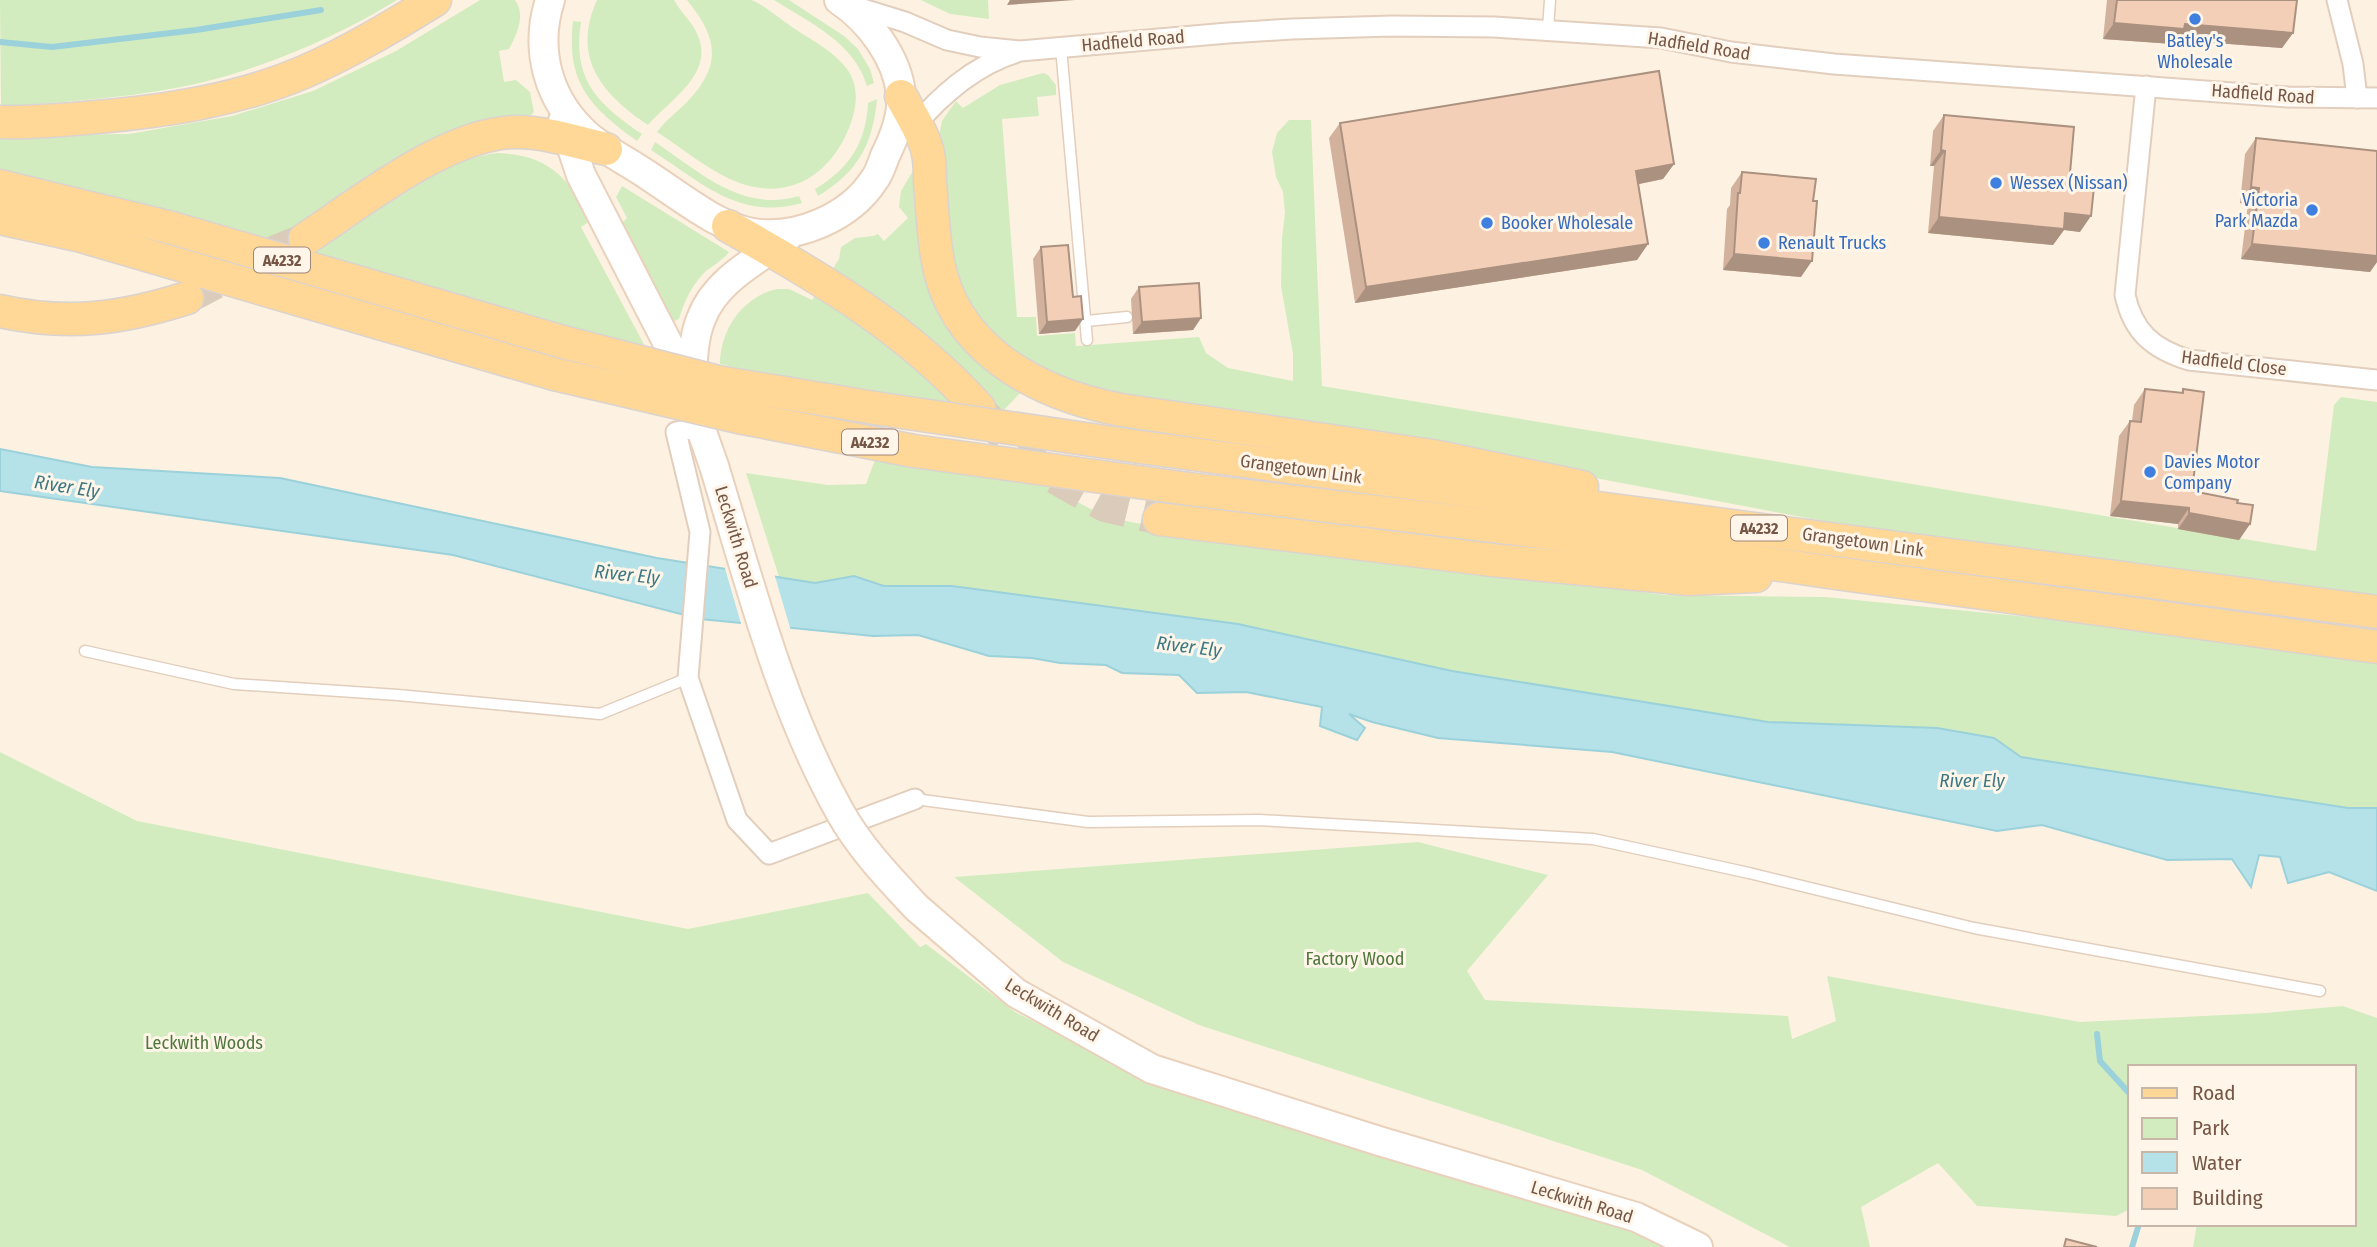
<svg xmlns="http://www.w3.org/2000/svg" width="2377" height="1247" font-family="'Fira Sans Condensed',sans-serif">
  <style>
    .green { fill: #d2ecbf }
    .water { fill: #b5e1e8; stroke: #9bd1da; stroke-width: 2 }
    .pier { fill: #fdf2e1 }
    .lines { fill: none; stroke-linecap: round; stroke-linejoin: round }
    .stream { stroke: #9bd1da; stroke-width: 6 }
    .primary-tunnel { stroke: #dbcbba; stroke-width: 32; stroke-dasharray: 32 16; stroke-linecap: butt }
    .lane-casing { stroke: #e2cebd; stroke-width: 13 }
    .street-casing { stroke: #e2cebd; stroke-width: 23 }
    .secondary-casing { stroke: #ead1bc; stroke-width: 32 }
    .primary-casing { stroke: #dbd3cf; stroke-width: 35 }
    .lane { stroke: #fff; stroke-width: 10 }
    .street { stroke: #fff; stroke-width: 19 }
    .secondary { stroke: #fff; stroke-width: 28 }
    .primary { stroke: #ffd797; stroke-width: 32 }
    .secondary-bridge-casing { stroke: #ead1bc; stroke-width: 32; stroke-linecap: butt }
    .primary-bridge-casing { stroke: #dbd3cf; stroke-width: 35; stroke-linecap: butt }
    .secondary-bridge { stroke: #fff; stroke-width: 28 }
    .primary-bridge { stroke: #ffd797; stroke-width: 32 }
    .wall { fill: #d2b29d }
    .shaded-wall { fill: #ab9180 }
    .building { fill: #f4cfb7; stroke: #ab9180; stroke-width: 2 }
    .shop-dot { fill: #3f7fe0; stroke: #fff6e9; stroke-width: 2.5 }
    .labels { text-anchor: middle; stroke-width: 6; stroke-linejoin: round; paint-order: stroke }
    .shield { fill: #fff6e9; stroke: #9f8778; stroke-width: 2 }
    .shield-label { font-size: 16px; font-weight: bold; fill: #765747 }
    .street-label { font-size: 18px; fill: #765747; stroke: #fff6e9 }
    .shop-label { font-size: 18px; fill: #366cbe; stroke: #fff6e9; text-anchor: start }
    .park-label { font-size: 18px; fill: #4e773c; stroke: #fff6e9 }
    .water-label { font-size: 19px; font-style: italic; fill: #3c7984; stroke: #fff6e9 }
  </style>
  <rect width="100%" height="100%" fill="#fdf2e1"/>
  <g class="green">
    <path d="M 0,0 L 397,0 C 334,39 249,75 176,88 C 118,99 59,102 1,107 Z"/>
    <path d="M 480,0 L 515,0 C 526,15 517,34 509,49 L 499,51 L 504,82 L 516,80 L 530,92 L 534,112 L 531,115 C 457,113 406,156 348,195 C 323,212 295,226 269,241 L 0,173 L 0,135 L 129,134 L 232,116 L 313,91 L 396,51 Z"/>
    <path d="M 597,0 L 674,0 C 681,13 693,22 698,36 C 714,74 670,100 648,125 C 602,94 571,58 597,0 Z"/>
    <path d="M 687,0 C 703,0 736,0 751,0 C 762,3 784,22 795,29 C 813,41 837,53 849,72 C 860,90 856,110 849,128 C 833,168 799,196 754,187 C 721,181 685,150 657,132 C 667,119 678,111 688,101 C 723,64 717,37 687,0 Z"/>
    <path d="M 774,0 L 789,0 L 844,36 L 858,49 L 870,69 L 874,83 L 867,86 C 854,42 810,23 774,0 Z"/>
    <path d="M 921,0 L 988,0 L 989,19 L 950,14 Z"/>
    <path d="M 573,21 L 581,22 C 572,80 598,104 642,134 L 637,141 C 590,107 566,83 573,21 Z"/>
    <path d="M 1043,73 L 1048,75 L 1056,85 L 1056,95 L 1037,97 L 1039,116 L 1002,119 L 1017,317 L 1036,317 L 1037,336 L 1075,333 L 1076,346 L 1199,337 L 1206,353 L 1228,368 L 1293,381 L 1293,354 L 1281,286 L 1282,238 L 1285,213 L 1283,192 L 1276,177 L 1272,152 L 1277,133 L 1289,120 L 1311,120 L 1322,386 L 2316,551 L 2334,405 L 2341,397 L 2377,402 L 2377,601 L 1913,538 L 1574,474 L 1124,400 L 1031,368 L 977,322 L 949,259 L 939,136 L 942,121 L 956,101 L 963,108 L 1000,85 Z"/>
    <path d="M 877,99 C 873,144 858,172 818,196 L 815,189 C 849,169 866,143 868,103 Z"/>
    <path d="M 655,142 C 700,172 742,213 799,196 L 802,203 C 739,221 701,182 651,150 Z"/>
    <path d="M 496,153 C 548,154 568,177 592,220 L 581,227 L 646,348 L 576,330 L 312,254 L 313,250 C 339,234 366,217 392,201 C 425,181 457,158 496,153 Z"/>
    <path d="M 914,169 L 923,254 L 1023,390 L 1002,412 L 995,411 L 955,366 L 832,270 L 839,259 L 841,247 L 855,238 L 873,236 L 878,234 L 884,241 L 908,218 L 899,207 L 901,191 Z"/>
    <path d="M 622,186 L 729,252 C 723,261 711,266 703,274 C 691,287 684,302 679,319 L 674,321 L 621,224 L 627,218 L 616,197 Z"/>
    <path d="M 777,289 L 789,289 L 812,300 L 818,291 L 875,332 L 963,406 L 784,378 L 720,364 C 720,330 743,296 777,289 Z"/>
    <path d="M 876,457 L 1038,481 L 1106,517 L 1192,534 L 1665,595 L 1825,597 L 2070,621 L 2377,663 L 2377,808 L 2348,808 L 2021,757 L 1994,738 L 1937,728 L 1768,722 L 1452,671 L 1238,624 L 952,586 L 884,586 L 854,576 L 815,583 L 779,577 L 746,473 L 828,485 L 866,484 Z"/>
    <path d="M 0,752 L 137,821 L 688,929 L 868,893 L 920,947 L 926,944 L 1015,1012 L 1093,1051 L 1146,1075 L 1639,1234 L 1666,1247 L 0,1247 Z"/>
    <path d="M 1418,842 L 1548,875 L 1467,971 L 1485,1000 L 1788,1016 L 1792,1039 L 1836,1021 L 1827,976 L 2080,1022 L 2265,1013 L 2343,1006 L 2377,1018 L 2377,1247 L 2193,1247 L 2197,1224 L 2354,1224 L 2354,1067 L 2130,1067 L 2130,1209 L 2116,1216 L 1977,1206 L 1938,1163 L 1861,1207 L 1870,1247 L 1790,1247 L 1642,1170 L 1199,1025 L 1063,962 L 954,877 Z"/>
  </g>
  <path class="water" d="M 0,449 L 92,467 L 280,478 L 657,558 L 815,583 L 854,576 L 884,586 L 952,586 L 1238,624 L 1452,671 L 1768,722 L 1937,728 L 1994,738 L 2021,757 L 2348,808 L 2377,808 L 2377,891 L 2329,872 L 2288,883 L 2280,857 L 2259,855 L 2251,887 L 2232,859 L 2167,860 L 2042,825 L 1997,831 L 1612,752 L 1438,738 L 1372,722 L 1349,714 L 1365,728 L 1357,740 L 1320,726 L 1322,707 L 1246,692 L 1197,693 L 1179,675 L 1122,673 L 1106,665 L 1060,663 L 1032,658 L 989,656 L 918,635 L 873,636 L 700,619 L 453,555 L 0,491 Z"/>
  <path class="pier" d="M 724,565 L 774,573 L 791,631 L 742,627 Z"/>
  <g class="lines">
    <g class="stream">
      <path d="M 0,42 L 52,47 L 196,30 L 321,10"/>
      <path d="M 2097,1034 L 2100,1061 L 2130,1094"/>
      <path d="M 2132,1247 L 2139,1224"/>
    </g>
    <g class="primary-tunnel">
      <path d="M 187,298 L 278,250 L 305,239"/>
      <path d="M 984,414 L 1009,442 L 1053,477 L 1105,506 L 1159,519"/>
    </g>
    <g class="lane-casing">
      <g id="lane">
        <path d="M 1548,29 L 1550,0"/>
        <path d="M 1061,48 L 1087,340"/>
        <path d="M 1086,321 L 1127,317"/>
        <path d="M 85,651 L 234,684 L 398,695 L 600,714 L 688,678"/>
        <path d="M 915,799 L 1088,822 L 1259,820 L 1593,839 L 1749,873 L 1974,928 L 2320,991"/>
      </g>
    </g>
    <g class="street-casing">
      <g id="street">
        <path d="M 2337,0 L 2353,64 L 2357,98"/>
        <path d="M 850,5 L 905,22 L 947,40 L 980,47 L 1020,51 L 1228,33 L 1292,29 L 1392,26 L 1494,27 L 1661,38 L 1731,52 L 1834,64 L 2288,97 L 2377,98"/>
        <path d="M 2146,86 L 2125,295 C 2133,332 2153,349 2189,360 L 2377,380"/>
        <path d="M 912,129 C 940,96 973,66 1015,53"/>
        <path d="M 700,427 L 676,432 L 700,532 L 688,678 L 737,820 L 769,854 L 915,799"/>
      </g>
    </g>
    <g class="secondary-casing">
      <g id="secondary">
        <path d="M 550,0 C 534,50 548,101 588,136 C 606,151 627,161 646,174 C 669,189 690,205 713,218 C 726,225 739,231 753,233 C 797,240 850,217 874,180 C 879,174 882,164 885,156 C 894,138 903,116 901,95 C 898,58 869,20 839,0"/>
        <path d="M 563,121 L 581,175 L 678,363 L 714,466"/>
        <path d="M 691,389 C 693,367 692,341 701,319 C 715,281 755,261 786,239"/>
        <path d="M 917,908 L 1016,993 L 1152,1069 L 1379,1141 L 1636,1217 L 1698,1247"/>
      </g>
    </g>
    <g class="primary-casing">
      <g id="primary">
        <path d="M 901,96 C 910,113 922,131 927,149 C 930,159 930,171 930,181 C 932,206 933,231 937,256 C 951,349 1037,394 1121,410 L 1433,456 L 1582,487"/>
        <path d="M 0,122 C 32,123 64,120 96,117 C 166,111 239,100 304,72 C 350,52 393,26 435,0"/>
        <path d="M 0,186 L 172,228 L 563,342"/>
        <path d="M 0,218 L 81,236 L 554,374"/>
        <path d="M 728,226 C 822,279 905,327 979,408"/>
        <path d="M 305,239 C 361,202 450,131 517,132 C 547,132 578,143 606,149"/>
        <path d="M 0,311 C 68,326 121,319 187,298"/>
        <path d="M 1140,447 L 2377,612"/>
        <path d="M 1189,489 L 1623,542 L 1828,572 L 2377,647"/>
        <path d="M 1159,519 L 1492,560 L 1688,579 L 1756,576"/>
      </g>
    </g>
    <use href="#lane" class="lane"/>
    <use href="#street" class="street"/>
    <use href="#secondary" class="secondary"/>
    <use href="#primary" class="primary"/>
    <g class="secondary-bridge-casing">
      <path id="secondary-bridge" d="M 714,466 C 750,583 780,705 840,812 C 860,848 889,878 917,908"/>
    </g>
    <g class="primary-bridge-casing">
      <g id="primary-bridge">
        <path d="M 563,342 L 718,382 L 881,409 L 1140,447"/>
        <path d="M 554,374 L 738,417 L 914,451 L 1189,489"/>
      </g>
    </g>
    <use href="#secondary-bridge" class="secondary-bridge"/>
    <use href="#primary-bridge" class="primary-bridge"/>
  </g>
  <g class="wall">
    <path d="M 2107,0 L 2297,0 L 2293,33 L 2282,48 L 2176,40 L 2173,44 L 2103,39 Z"/>
    <path d="M 1944,115 L 2069,185 L 2080,232 L 2064,230 L 2053,245 L 1928,233 L 1934,166 L 1930,166 L 1933,131 Z"/>
    <path d="M 1340,123 L 1674,164 L 1663,179 L 1638,184 L 1648,244 L 1637,260 L 1355,303 L 1329,138 Z"/>
    <path d="M 2256,138 L 2377,151 L 2377,262 L 2370,272 L 2241,259 L 2248,204 L 2240,203 L 2245,154 Z"/>
    <path d="M 1742,172 L 1801,277 L 1723,270 L 1727,209 L 1730,205 L 1731,188 Z"/>
    <path d="M 1041,247 L 1075,331 L 1039,334 L 1033,259 Z"/>
    <path d="M 1139,287 L 1201,318 L 1193,330 L 1133,334 L 1131,299 Z"/>
    <path d="M 2145,389 L 2181,393 L 2183,389 L 2192,491 L 2237,503 L 2250,524 L 2239,540 L 2178,529 L 2178,524 L 2110,516 L 2119,436 L 2130,421 L 2132,421 L 2134,405 Z"/>
  </g>
  <g class="shaded-wall">
    <path d="M 1010,0 L 1075,0 L 1007,5 Z"/>
    <path d="M 2114,23 L 2185,24 L 2293,33 L 2282,48 L 2176,40 L 2173,44 L 2103,39 Z"/>
    <path d="M 1941,150 L 1945,151 L 1934,166 L 1930,166 Z"/>
    <path d="M 1674,164 L 1663,179 L 1625,187 L 1636,171 Z"/>
    <path d="M 2251,187 L 2259,188 L 2248,204 L 2240,203 Z"/>
    <path d="M 2065,213 L 2091,216 L 2080,232 L 2064,230 L 2053,245 L 1928,233 L 1939,217 Z"/>
    <path d="M 1648,244 L 1637,260 L 1355,303 L 1366,287 Z"/>
    <path d="M 2252,244 L 2377,256 L 2377,262 L 2370,272 L 2241,259 Z"/>
    <path d="M 1734,254 L 1812,261 L 1801,277 L 1723,270 Z"/>
    <path d="M 1201,318 L 1193,330 L 1133,334 L 1142,322 Z"/>
    <path d="M 1083,319 L 1075,331 L 1039,334 L 1047,322 Z"/>
    <path d="M 2121,501 L 2189,508 L 2178,524 L 2110,516 Z"/>
    <path d="M 2189,513 L 2250,524 L 2239,540 L 2178,529 Z"/>
  </g>
  <g class="building">
    <path d="M 2117,0 L 2297,0 L 2293,33 L 2185,24 L 2184,29 L 2114,23 Z"/>
    <path d="M 1659,71 L 1674,164 L 1636,171 L 1648,244 L 1366,287 L 1340,123 Z"/>
    <path d="M 1944,115 L 2074,127 L 2069,185 L 2094,187 L 2091,216 L 2065,213 L 2064,229 L 1939,217 L 1945,151 L 1941,150 Z"/>
    <path d="M 2256,138 L 2377,151 L 2377,256 L 2252,244 L 2259,188 L 2251,187 Z"/>
    <path d="M 1742,172 L 1816,179 L 1813,201 L 1817,201 L 1812,261 L 1734,254 L 1738,193 L 1740,193 Z"/>
    <path d="M 1068,245 L 1073,297 L 1081,296 L 1083,319 L 1047,322 L 1041,247 Z"/>
    <path d="M 1199,283 L 1201,318 L 1142,322 L 1139,287 Z"/>
    <path d="M 2145,389 L 2183,393 L 2183,389 L 2204,392 L 2192,491 L 2238,500 L 2237,503 L 2253,505 L 2250,524 L 2189,513 L 2189,508 L 2121,501 L 2130,421 L 2141,422 Z"/>
    <path d="M 2066,1239 L 2097,1247 L 2064,1247 Z"/>
  </g>
  <g class="shop-dot">
    <circle cx="2195" cy="19" r="7"/>
    <circle cx="1996" cy="183" r="7"/>
    <circle cx="2312" cy="210" r="7"/>
    <circle cx="1487" cy="223" r="7"/>
    <circle cx="1764" cy="243" r="7"/>
    <circle cx="2150" cy="472" r="7"/>
  </g>
  <g class="labels">
    <g class="shield">
      <rect x="254" y="247.5" width="56" height="25" rx="5"/>
      <rect x="842" y="429.5" width="56" height="25" rx="5"/>
      <rect x="1731" y="515.5" width="56" height="25" rx="5"/>
    </g>
    <g class="shield-label">
      <text x="282" y="266">A4232</text>
      <text x="870" y="448">A4232</text>
      <text x="1759" y="534">A4232</text>
    </g>
    <g class="street-label">
      <text transform="translate(1133 41) rotate(-5)" y="6">Hadfield Road</text>
      <text transform="translate(1699 46) rotate(9)" y="6">Hadfield Road</text>
      <text transform="translate(2263 94) rotate(4)" y="6">Hadfield Road</text>
      <text transform="translate(2234 363) rotate(7)" y="6">Hadfield Close</text>
      <text transform="translate(1301 469) rotate(8)" y="6">Grangetown Link</text>
      <text transform="translate(736 537) rotate(73)" y="6">Leckwith Road</text>
      <text transform="translate(1863 542) rotate(8)" y="6">Grangetown Link</text>
      <text transform="translate(1052 1010) rotate(31)" y="6">Leckwith Road</text>
      <text transform="translate(1582 1202) rotate(17)" y="6">Leckwith Road</text>
    </g>
    <g class="shop-label">
      <text x="2195" y="47" text-anchor="middle">Batley's<tspan x="2195" dy="21">Wholesale</tspan></text>
      <text x="2010" y="189">Wessex (Nissan)</text>
      <text x="2298" y="206" text-anchor="end">Victoria<tspan x="2298" dy="21">Park Mazda</tspan></text>
      <text x="1501" y="229">Booker Wholesale</text>
      <text x="1778" y="249">Renault Trucks</text>
      <text x="2164" y="468">Davies Motor<tspan x="2164" dy="21">Company</tspan></text>
    </g>
    <g class="park-label">
      <text x="1355" y="965">Factory Wood</text>
      <text x="204" y="1049">Leckwith Woods</text>
    </g>
    <g class="water-label">
      <text transform="translate(67 486) rotate(9)" y="7">River Ely</text>
      <text transform="translate(627 574) rotate(6)" y="7">River Ely</text>
      <text transform="translate(1189 646) rotate(7)" y="7">River Ely</text>
      <text x="1972" y="787">River Ely</text>
    </g>
  </g>
  <rect x="2128" y="1065" width="228" height="161" fill="#fff6e9" stroke="#c8b6a8" stroke-width="2"/>
  <rect x="2142" y="1088" width="35" height="10" fill="#ffd797" stroke="#c8b6a8" stroke-width="2"/>
  <text x="2192" y="1100" font-size="21" fill="#765747">Road</text>
  <rect x="2142" y="1118" width="35" height="21" fill="#d2ecbf" stroke="#c8b6a8" stroke-width="2"/>
  <text x="2192" y="1135" font-size="21" fill="#765747">Park</text>
  <rect x="2142" y="1152" width="35" height="21" fill="#b5e1e8" stroke="#c8b6a8" stroke-width="2"/>
  <text x="2192" y="1170" font-size="21" fill="#765747">Water</text>
  <rect x="2142" y="1188" width="35" height="21" fill="#f4cfb7" stroke="#c8b6a8" stroke-width="2"/>
  <text x="2192" y="1205" font-size="21" fill="#765747">Building</text>
</svg>
